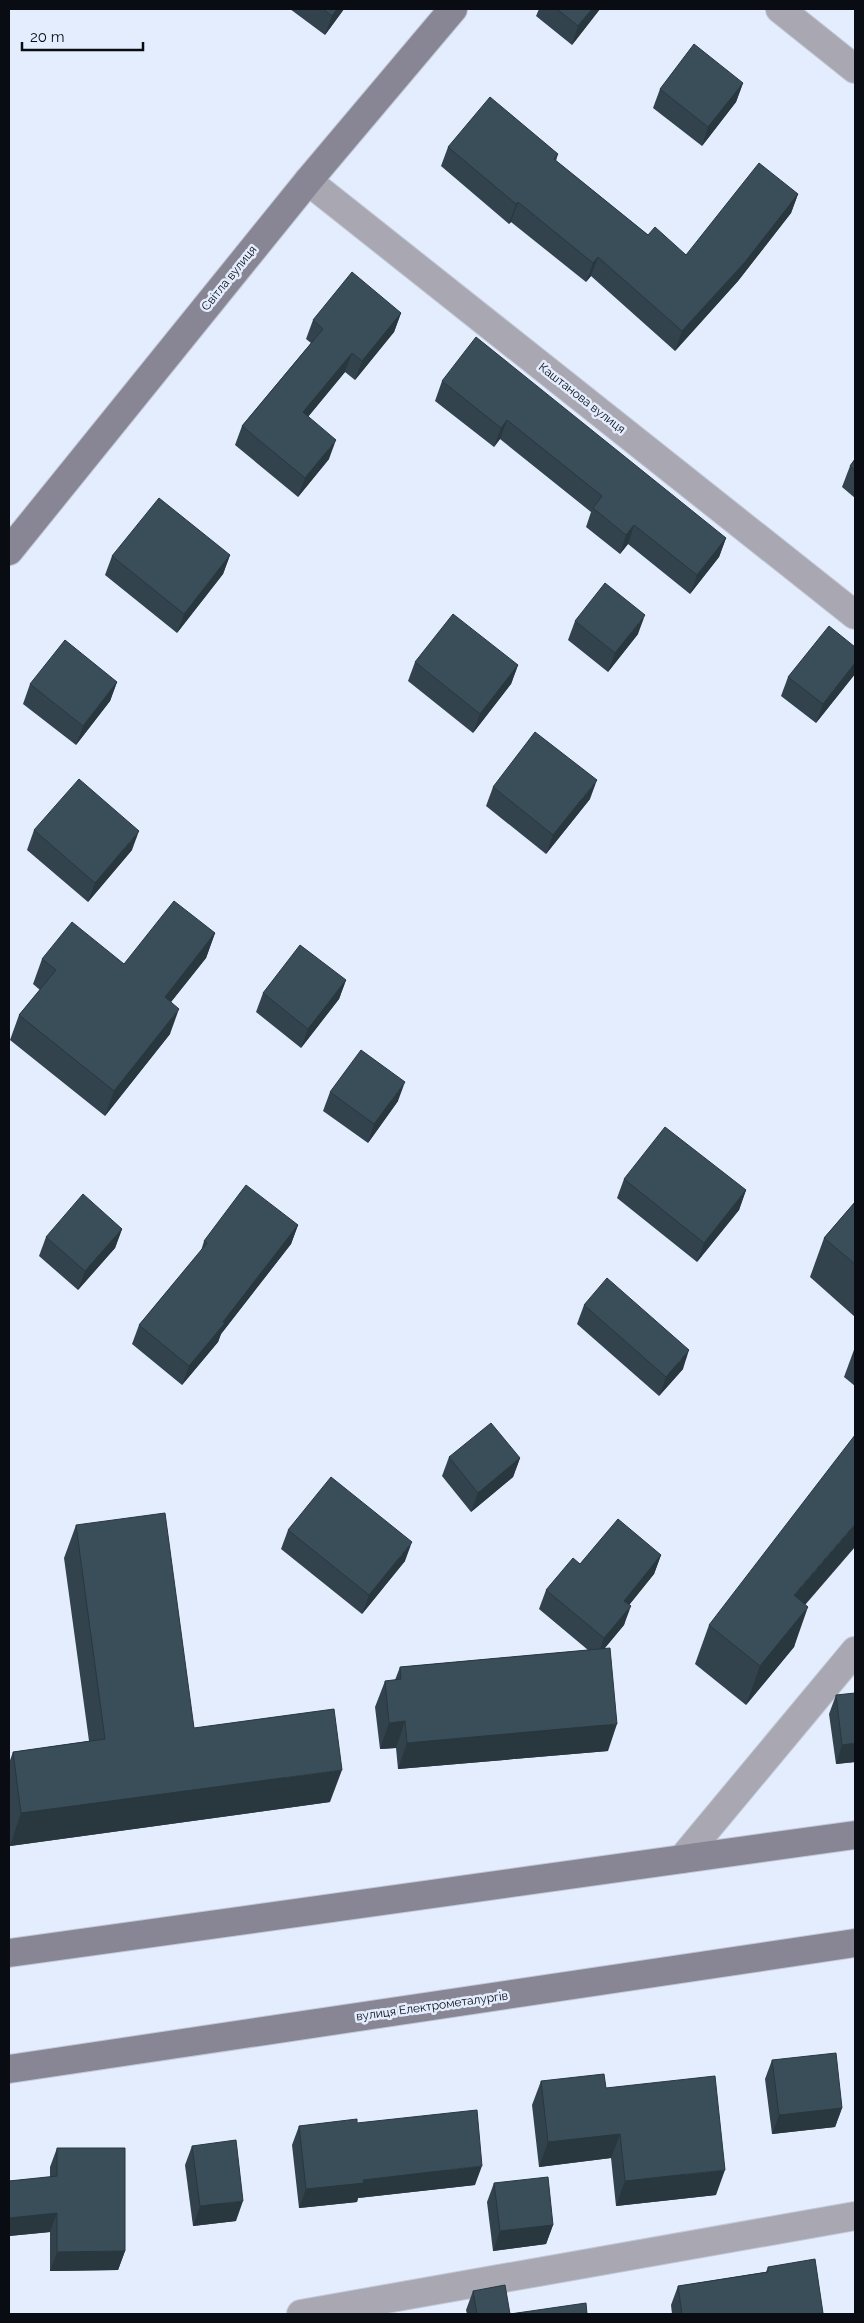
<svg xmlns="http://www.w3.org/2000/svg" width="864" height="2323" font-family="Raleway,sans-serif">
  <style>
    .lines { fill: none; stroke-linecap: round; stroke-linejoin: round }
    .street-casing { stroke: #c1c9d8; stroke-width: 30 }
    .secondary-casing { stroke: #c1c9d8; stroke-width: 30 }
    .street { stroke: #a9a7b1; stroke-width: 28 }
    .secondary { stroke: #888594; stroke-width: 28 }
    .wall { fill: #32434d }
    .shaded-wall { fill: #29373f }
    .building { fill: #3a4e5a; stroke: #29373f }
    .labels { text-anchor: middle; stroke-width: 5; stroke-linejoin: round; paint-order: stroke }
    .street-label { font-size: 12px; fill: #090c13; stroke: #e4edfe }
  </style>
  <rect width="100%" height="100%" fill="#e4edfe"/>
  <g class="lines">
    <g class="street-casing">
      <g id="street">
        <path d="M 780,9 L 855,69"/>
        <path d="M 308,181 L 855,615"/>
        <path d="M 682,1859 L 855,1651"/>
        <path d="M 301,2314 L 855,2216"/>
      </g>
    </g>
    <g class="secondary-casing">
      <g id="secondary">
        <path d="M 9,551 L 308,181 L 453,9"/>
        <path d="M 9,1953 L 855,1835"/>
        <path d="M 9,2069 L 855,1943"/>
      </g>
    </g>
    <use href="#street" class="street"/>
    <use href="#secondary" class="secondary"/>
  </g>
  <g class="wall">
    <path d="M 290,9 L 344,9 L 325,35 Z"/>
    <path d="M 539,9 L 600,9 L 572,45 L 536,16 Z"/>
    <path d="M 743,83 L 736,102 L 702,146 L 653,108 L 660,89 Z"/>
    <path d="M 448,147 L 558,154 L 556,161 L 648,235 L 686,255 L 798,194 L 791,213 L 738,281 L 675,351 L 591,276 L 586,282 L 511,222 L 509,224 L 441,166 Z"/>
    <path d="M 401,313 L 394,332 L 355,380 L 345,372 L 308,417 L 329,459 L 298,497 L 235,445 L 242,426 L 311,343 L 306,339 L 313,320 Z"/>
    <path d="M 442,381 L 726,538 L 719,557 L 690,594 L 628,544 L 620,554 L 586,527 L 591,512 L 500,439 L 494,447 L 435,401 Z"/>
    <path d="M 855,459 L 855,498 L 842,487 L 850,466 Z"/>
    <path d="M 230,555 L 223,574 L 177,633 L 105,575 L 112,556 Z"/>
    <path d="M 575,621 L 638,634 L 608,672 L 568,640 Z"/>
    <path d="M 855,647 L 855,674 L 816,723 L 781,696 L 788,677 Z"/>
    <path d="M 415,662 L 518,665 L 511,684 L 473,733 L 408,681 Z"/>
    <path d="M 117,682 L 110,701 L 76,745 L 23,704 L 30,684 Z"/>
    <path d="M 493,787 L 590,799 L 546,854 L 486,806 Z"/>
    <path d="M 34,830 L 132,850 L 88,902 L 27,850 Z"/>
    <path d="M 215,933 L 206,958 L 171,1002 L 170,1034 L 105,1116 L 10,1040 L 19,1015 L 40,990 L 33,984 L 42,959 L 124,964 Z"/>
    <path d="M 346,980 L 339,999 L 301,1048 L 256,1012 L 263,993 Z"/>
    <path d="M 330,1092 L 398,1101 L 368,1143 L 323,1111 Z"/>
    <path d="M 624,1179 L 746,1190 L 739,1210 L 697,1262 L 617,1198 Z"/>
    <path d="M 855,1202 L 855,1317 L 810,1277 L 824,1238 Z"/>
    <path d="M 298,1225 L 291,1244 L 221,1334 L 218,1342 L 182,1385 L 132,1344 L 139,1325 L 201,1251 L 204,1241 Z"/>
    <path d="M 122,1229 L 115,1248 L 78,1290 L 39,1256 L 46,1237 Z"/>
    <path d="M 584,1305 L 683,1369 L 659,1396 L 577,1324 Z"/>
    <path d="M 855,1347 L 855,1386 L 844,1377 Z"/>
    <path d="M 449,1457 L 520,1458 L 513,1477 L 471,1512 L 442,1476 Z"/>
    <path d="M 76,1525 L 194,1728 L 330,1802 L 10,1846 L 9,1840 L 9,1763 L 13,1752 L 89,1741 L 64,1558 Z"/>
    <path d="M 288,1530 L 405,1561 L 362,1614 L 281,1549 Z"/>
    <path d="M 661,1555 L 654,1574 L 629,1605 L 624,1625 L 605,1648 L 608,1751 L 398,1769 L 396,1748 L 380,1749 L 375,1707 L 385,1681 L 395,1680 L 400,1667 L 588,1650 L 539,1609 L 546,1590 L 580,1564 Z"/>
    <path d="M 806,1605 L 794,1647 L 746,1705 L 695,1664 L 709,1625 Z"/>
    <path d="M 836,1695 L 855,1762 L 836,1764 L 829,1714 Z"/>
    <path d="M 772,2060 L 842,2108 L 835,2127 L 772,2134 L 765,2079 Z"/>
    <path d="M 541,2081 L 716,2195 L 616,2206 L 611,2158 L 539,2167 L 532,2105 Z"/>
    <path d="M 357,2123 L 475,2185 L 358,2198 L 357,2202 L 299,2208 L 292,2145 L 299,2126 Z"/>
    <path d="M 192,2146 L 236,2221 L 193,2226 L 185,2165 Z"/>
    <path d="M 57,2148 L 125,2251 L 118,2270 L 50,2271 L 50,2232 L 9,2236 L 9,2181 L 50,2177 L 50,2167 Z"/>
    <path d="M 494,2183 L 553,2225 L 546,2244 L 493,2251 L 487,2202 Z"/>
    <path d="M 768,2267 L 823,2313 L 823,2314 L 672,2314 L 671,2305 L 678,2286 L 766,2272 Z"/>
    <path d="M 473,2291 L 510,2314 L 587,2314 L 467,2314 L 466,2310 Z"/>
  </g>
  <g class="shaded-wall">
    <path d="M 337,9 L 344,9 L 325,35 L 332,16 Z"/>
    <path d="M 592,9 L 600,9 L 572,45 L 578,26 Z"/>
    <path d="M 743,83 L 736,102 L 702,146 L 708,127 Z"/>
    <path d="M 798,194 L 791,213 L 738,281 L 675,351 L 682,331 Z"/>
    <path d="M 518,202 L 511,222 L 509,224 L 516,204 Z"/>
    <path d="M 598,257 L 591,276 L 586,282 L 593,263 Z"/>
    <path d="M 401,313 L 394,332 L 355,380 L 362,361 Z"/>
    <path d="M 352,353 L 345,372 L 296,431 L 303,412 Z"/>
    <path d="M 507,420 L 500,439 L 494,447 L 501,428 Z"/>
    <path d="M 336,440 L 329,459 L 298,497 L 305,478 Z"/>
    <path d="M 634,525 L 628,544 L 620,554 L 626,535 Z"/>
    <path d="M 726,538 L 719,557 L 690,594 L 697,575 Z"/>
    <path d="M 230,555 L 223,574 L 177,633 L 184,614 Z"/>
    <path d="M 645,615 L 638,634 L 608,672 L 615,653 Z"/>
    <path d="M 855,663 L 855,674 L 816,723 L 823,704 Z"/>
    <path d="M 518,665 L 511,684 L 473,733 L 480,714 Z"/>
    <path d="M 117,682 L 110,701 L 76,745 L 83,726 Z"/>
    <path d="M 597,780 L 590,799 L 546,854 L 553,835 Z"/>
    <path d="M 139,831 L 132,850 L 88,902 L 95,883 Z"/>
    <path d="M 215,933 L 206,958 L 155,1022 L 165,997 Z"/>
    <path d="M 346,980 L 339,999 L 301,1048 L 308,1029 Z"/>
    <path d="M 179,1009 L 170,1034 L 105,1116 L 114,1091 Z"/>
    <path d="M 405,1082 L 398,1101 L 368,1143 L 374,1124 Z"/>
    <path d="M 746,1190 L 739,1210 L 697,1262 L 704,1243 Z"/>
    <path d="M 298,1225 L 291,1244 L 221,1334 L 218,1342 L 182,1385 L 189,1366 Z"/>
    <path d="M 122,1229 L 115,1248 L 78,1290 L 85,1271 Z"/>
    <path d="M 689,1350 L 683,1369 L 659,1396 L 666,1377 Z"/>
    <path d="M 520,1458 L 513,1477 L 471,1512 L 478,1493 Z"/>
    <path d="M 855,1524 L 855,1547 L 780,1634 L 794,1595 Z"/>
    <path d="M 412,1542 L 405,1561 L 362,1614 L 369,1595 Z"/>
    <path d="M 661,1555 L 654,1574 L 617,1620 L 624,1601 Z"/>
    <path d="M 631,1606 L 624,1625 L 597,1657 L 604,1638 Z"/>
    <path d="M 808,1607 L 794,1647 L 746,1705 L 760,1666 Z"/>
    <path d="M 405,1721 L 396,1748 L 380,1749 L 389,1723 Z"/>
    <path d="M 617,1724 L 608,1751 L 398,1769 L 407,1743 Z"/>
    <path d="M 855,1743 L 855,1762 L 836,1764 L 842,1745 Z"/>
    <path d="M 342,1770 L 330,1802 L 10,1846 L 21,1813 Z"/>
    <path d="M 842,2108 L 835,2127 L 772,2134 L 779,2115 Z"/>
    <path d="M 620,2134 L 611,2158 L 539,2167 L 548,2142 Z"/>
    <path d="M 482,2166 L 475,2185 L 358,2198 L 357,2202 L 299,2208 L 306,2189 L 363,2180 Z"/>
    <path d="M 725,2170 L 716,2195 L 616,2206 L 625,2181 Z"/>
    <path d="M 243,2201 L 236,2221 L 193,2226 L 200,2206 Z"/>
    <path d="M 57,2213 L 50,2232 L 9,2236 L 9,2218 Z"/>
    <path d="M 553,2225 L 546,2244 L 493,2251 L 500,2231 Z"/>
    <path d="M 125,2251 L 118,2270 L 50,2271 L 57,2252 Z"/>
  </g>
  <g class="building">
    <path d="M 323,9 L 337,9 L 332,16 Z"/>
    <path d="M 557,9 L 592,9 L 578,26 Z"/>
    <path d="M 694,44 L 743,83 L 708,127 L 660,89 Z"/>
    <path d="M 490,97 L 558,154 L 554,159 L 648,235 L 655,227 L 686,255 L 759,163 L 798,194 L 745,262 L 682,331 L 598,257 L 593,263 L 518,202 L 516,204 L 448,147 Z"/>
    <path d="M 352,272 L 401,313 L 362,361 L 352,353 L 303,412 L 336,440 L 305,478 L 242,426 L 323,329 L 313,320 Z"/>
    <path d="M 476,337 L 726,538 L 697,575 L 634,525 L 626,535 L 593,508 L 602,496 L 507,420 L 501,428 L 442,381 Z"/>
    <path d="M 855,459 L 855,470 L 850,466 Z"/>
    <path d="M 159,498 L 230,555 L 184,614 L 112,556 Z"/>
    <path d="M 605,583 L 645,615 L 615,653 L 575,621 Z"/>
    <path d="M 453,614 L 518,665 L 480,714 L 415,662 Z"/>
    <path d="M 829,626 L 855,647 L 855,663 L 823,704 L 788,677 Z"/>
    <path d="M 65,640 L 117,682 L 83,726 L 30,684 Z"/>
    <path d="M 535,732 L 597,780 L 553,835 L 493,787 Z"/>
    <path d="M 79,779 L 139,831 L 95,883 L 34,830 Z"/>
    <path d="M 174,901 L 215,933 L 165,997 L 179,1009 L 114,1091 L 19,1015 L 56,970 L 42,959 L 72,922 L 124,964 Z"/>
    <path d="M 300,945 L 346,980 L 308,1029 L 263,993 Z"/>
    <path d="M 361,1050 L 405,1082 L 374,1124 L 330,1092 Z"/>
    <path d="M 665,1127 L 746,1190 L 704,1243 L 624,1179 Z"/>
    <path d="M 246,1185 L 298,1225 L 223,1322 L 225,1323 L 189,1366 L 139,1325 L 207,1243 L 204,1241 Z"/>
    <path d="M 83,1194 L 122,1229 L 85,1271 L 46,1237 Z"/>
    <path d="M 855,1202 L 855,1264 L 824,1238 Z"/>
    <path d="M 607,1278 L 689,1350 L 666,1377 L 584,1305 Z"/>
    <path d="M 491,1423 L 520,1458 L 478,1493 L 449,1457 Z"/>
    <path d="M 855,1435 L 855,1524 L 794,1595 L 808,1607 L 760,1666 L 709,1625 Z"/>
    <path d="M 331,1477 L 412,1542 L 369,1595 L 288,1530 Z"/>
    <path d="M 165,1513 L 194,1728 L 334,1709 L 342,1770 L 21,1813 L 13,1752 L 105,1739 L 76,1525 Z"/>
    <path d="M 618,1519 L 661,1555 L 624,1601 L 631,1606 L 604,1638 L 546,1590 L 573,1558 L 580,1564 Z"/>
    <path d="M 610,1648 L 617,1724 L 407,1743 L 405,1721 L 389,1723 L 385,1681 L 401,1679 L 400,1667 Z"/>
    <path d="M 855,1693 L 855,1743 L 842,1745 L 836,1695 Z"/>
    <path d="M 836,2053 L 842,2108 L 779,2115 L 772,2060 Z"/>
    <path d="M 604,2074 L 606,2088 L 715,2076 L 725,2170 L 625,2181 L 620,2134 L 548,2142 L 541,2081 Z"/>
    <path d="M 477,2110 L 482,2166 L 363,2180 L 364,2183 L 306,2189 L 299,2126 L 357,2119 L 357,2123 Z"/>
    <path d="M 236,2140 L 243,2201 L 200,2206 L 192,2146 Z"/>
    <path d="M 57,2148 L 125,2148 L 125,2251 L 57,2252 L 57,2213 L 9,2218 L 9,2181 L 57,2176 Z"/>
    <path d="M 548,2177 L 553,2225 L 500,2231 L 494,2183 Z"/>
    <path d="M 815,2259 L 823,2313 L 816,2314 L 682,2314 L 678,2286 L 768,2272 L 768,2267 Z"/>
    <path d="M 505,2285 L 510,2314 L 586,2303 L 587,2314 L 477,2314 L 473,2291 Z"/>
  </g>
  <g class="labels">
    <g class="street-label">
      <text transform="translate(229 278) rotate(-51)" y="4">Світла вулиця</text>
      <text transform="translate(582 398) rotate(38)" y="4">Каштанова вулиця</text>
      <text transform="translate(432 2006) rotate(-8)" y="4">вулиця Електрометалургів</text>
    </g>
  </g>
  <rect width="864" height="2323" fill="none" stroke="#090c13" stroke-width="20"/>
  <path d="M22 42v8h121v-8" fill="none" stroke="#090c13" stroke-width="2.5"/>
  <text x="30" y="42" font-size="15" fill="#090c13" stroke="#e4edfe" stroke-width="4" paint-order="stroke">20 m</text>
</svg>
